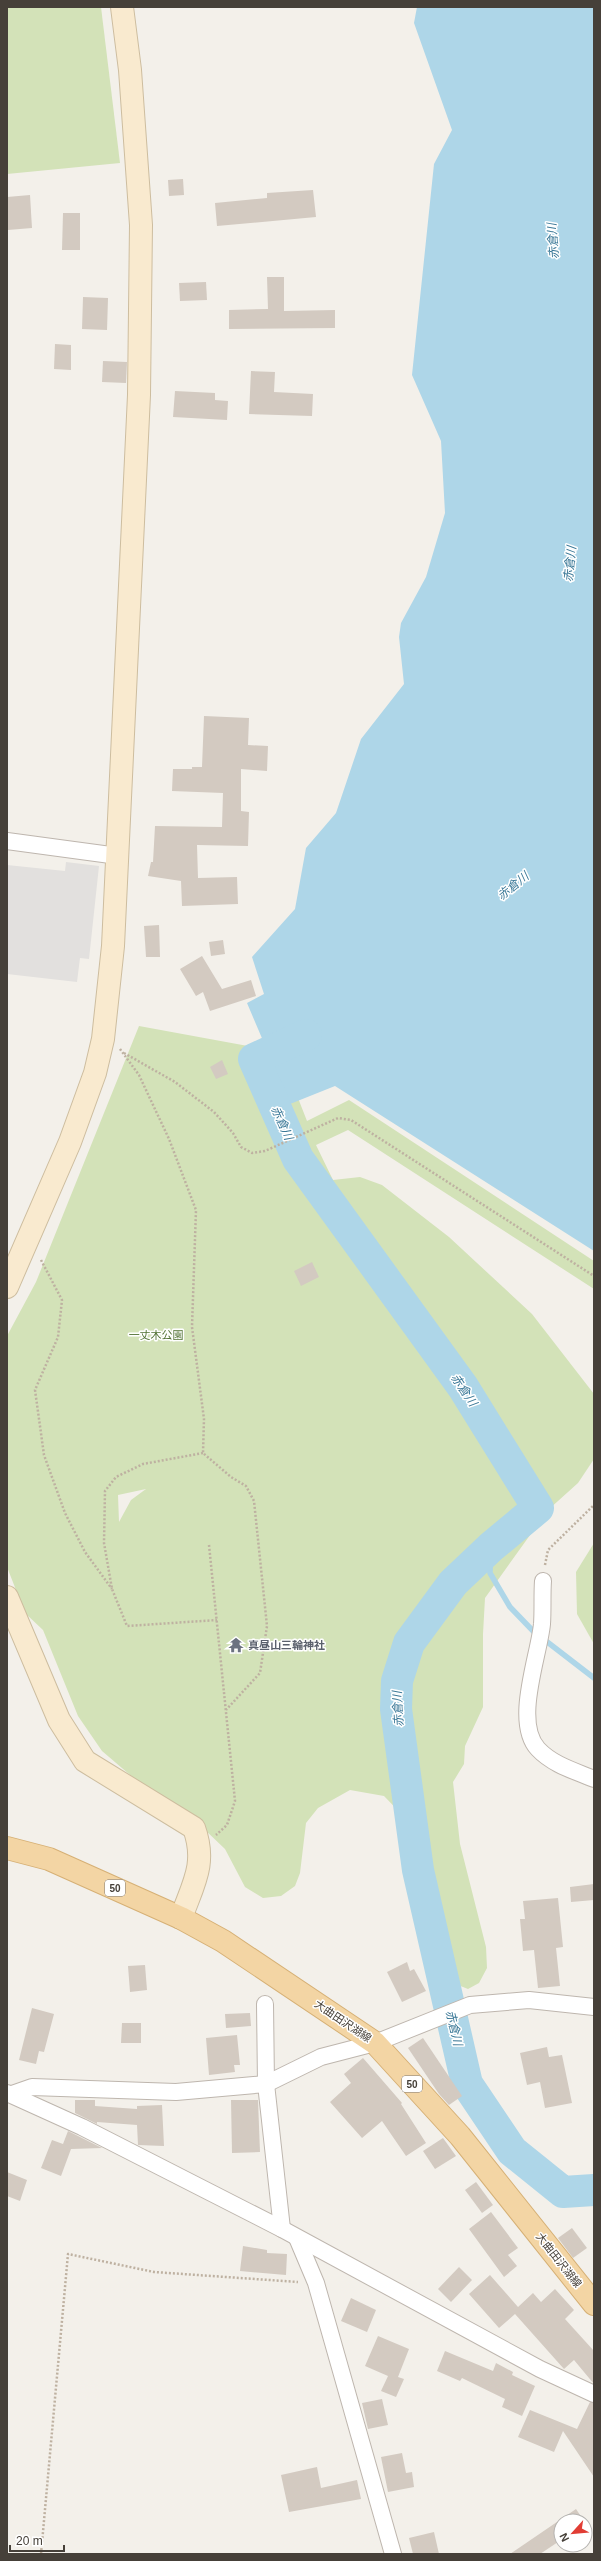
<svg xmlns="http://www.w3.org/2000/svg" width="601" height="2561" font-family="Helvetica,'Noto Sans JP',sans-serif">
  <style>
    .green { fill: #d3e2b8; fill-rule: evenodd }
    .parking { fill: #e2e0de }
    .water { fill: #aed6e8 }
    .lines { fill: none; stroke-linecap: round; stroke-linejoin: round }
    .stream { stroke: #aed6e8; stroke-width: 5.5 }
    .river { stroke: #aed6e8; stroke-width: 32 }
    .building { fill: #d3cac1 }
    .street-casing { stroke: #beb6ae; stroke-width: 18 }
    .secondary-casing { stroke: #cdbd9f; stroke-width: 24 }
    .primary-casing { stroke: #d6b075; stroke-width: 24 }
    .path { stroke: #beb1a1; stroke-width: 2.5; stroke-dasharray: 2 2; stroke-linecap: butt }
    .street { stroke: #fff; stroke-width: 16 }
    .secondary { stroke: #f9eacf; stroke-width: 22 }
    .primary { stroke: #f3d5a4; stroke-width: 22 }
    .labels { text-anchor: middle; stroke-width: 3; stroke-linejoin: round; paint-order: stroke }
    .shield { fill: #fff; stroke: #7e7974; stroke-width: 1 }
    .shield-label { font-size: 10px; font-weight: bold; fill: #464039 }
    .park-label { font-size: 11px; fill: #517233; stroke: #fff }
    .worship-label { font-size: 11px; font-weight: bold; fill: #5b616d; stroke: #fff; text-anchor: start }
    .street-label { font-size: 11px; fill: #464039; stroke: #fff }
    .water-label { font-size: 12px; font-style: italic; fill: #3a7897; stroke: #fff }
  </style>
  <rect width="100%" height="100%" fill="#f3f0ea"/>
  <g class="green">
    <path d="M 7,7 L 101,7 L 120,163 L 7,174 Z"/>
    <path d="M 139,1026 L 280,1052 L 307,1121 L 349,1100 L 594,1261 L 594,1289 L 348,1130 L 316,1145 L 333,1180 L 360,1177 L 382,1185 L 449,1237 L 532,1314 L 594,1394 L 594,1459 L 578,1483 L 548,1510 L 485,1598 L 483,1634 L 483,1707 L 465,1746 L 464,1764 L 453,1782 L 460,1844 L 486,1947 L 487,1968 L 479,1983 L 468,1989 L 458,1985 L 449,1969 L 443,1944 L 442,1910 L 433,1870 L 419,1832 L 384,1796 L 350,1790 L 318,1808 L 306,1823 L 300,1873 L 295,1886 L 281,1896 L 263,1898 L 245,1887 L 225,1849 L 181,1807 L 136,1780 L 102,1751 L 78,1716 L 43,1630 L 25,1613 L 7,1567 L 7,1336 L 36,1282 ZM 146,1489 L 131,1500 L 119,1522 L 118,1495 Z"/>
    <path d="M 594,1543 L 594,1644 L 577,1614 L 576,1572 Z"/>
  </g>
  <path class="parking" d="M 66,862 L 99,866 L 89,959 L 80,958 L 77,982 L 7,974 L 7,865 L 65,871 Z"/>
  <path class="water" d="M 417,7 L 594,7 L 594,1251 L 335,1086 L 290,1104 L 247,1003 L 264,994 L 252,957 L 295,909 L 306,848 L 336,813 L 361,739 L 404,684 L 399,637 L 401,623 L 426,577 L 445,513 L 441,441 L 412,375 L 434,164 L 452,130 L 414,23 Z"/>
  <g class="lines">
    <g class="stream">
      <path d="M 491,1547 L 490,1573 L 510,1607 L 535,1633"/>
      <path d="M 546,1641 L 594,1678"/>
    </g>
    <path class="river" d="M 306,1035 L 254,1059 L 298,1159 L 463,1387 L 538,1508 L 491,1547 L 453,1583 L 409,1643 L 397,1681 L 396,1709 L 418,1870 L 467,2084 L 512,2151 L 563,2192 L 594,2190"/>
  </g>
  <g class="building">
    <path d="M 183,179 L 184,195 L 169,196 L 168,180 Z"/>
    <path d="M 313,190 L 316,217 L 217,226 L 215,203 L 267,198 L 267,193 Z"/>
    <path d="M 30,195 L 32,228 L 8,230 L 7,197 Z"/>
    <path d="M 63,213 L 80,213 L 80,250 L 62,250 Z"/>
    <path d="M 267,277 L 284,277 L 284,311 L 335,310 L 335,328 L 229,329 L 229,310 L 268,309 Z"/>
    <path d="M 206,282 L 207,300 L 180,301 L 179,283 Z"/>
    <path d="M 83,297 L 108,298 L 107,330 L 82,329 Z"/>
    <path d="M 55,344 L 71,345 L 71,370 L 54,369 Z"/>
    <path d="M 103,361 L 127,362 L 126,383 L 102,382 Z"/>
    <path d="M 251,371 L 275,372 L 274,392 L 313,394 L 312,416 L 249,414 Z"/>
    <path d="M 175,391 L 215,393 L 215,400 L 228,401 L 227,420 L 173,417 Z"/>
    <path d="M 204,716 L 249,718 L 248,745 L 268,746 L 267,771 L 241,769 L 241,811 L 249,812 L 248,846 L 197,845 L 198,878 L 237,877 L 238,904 L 182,906 L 181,881 L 148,876 L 151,862 L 153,862 L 155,826 L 222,827 L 223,793 L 172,791 L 173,769 L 192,769 L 192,767 L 202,767 Z"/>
    <path d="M 159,925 L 160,957 L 146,957 L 144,926 Z"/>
    <path d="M 223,940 L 225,954 L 211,956 L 209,942 Z"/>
    <path d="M 202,956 L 222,989 L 251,980 L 256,996 L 210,1011 L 203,992 L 196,996 L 180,969 Z"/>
    <path d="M 222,1060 L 228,1074 L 216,1079 L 210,1067 Z"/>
    <path d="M 312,1262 L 319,1277 L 301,1286 L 294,1271 Z"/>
    <path d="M 594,1884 L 594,1900 L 571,1902 L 570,1887 Z"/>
    <path d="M 558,1898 L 563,1947 L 556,1948 L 560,1986 L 538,1988 L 534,1950 L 523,1951 L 520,1919 L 525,1919 L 523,1901 Z"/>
    <path d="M 407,1962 L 410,1971 L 414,1969 L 426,1991 L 402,2002 L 387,1972 Z"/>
    <path d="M 145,1965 L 147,1990 L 130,1992 L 128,1966 Z"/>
    <path d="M 32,2008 L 54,2014 L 44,2052 L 39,2051 L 36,2064 L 19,2060 Z"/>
    <path d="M 250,2013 L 251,2026 L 226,2028 L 225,2014 Z"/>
    <path d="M 122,2023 L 141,2023 L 141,2043 L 121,2043 Z"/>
    <path d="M 237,2035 L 240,2065 L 234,2065 L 235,2072 L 209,2075 L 206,2038 Z"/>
    <path d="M 423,2038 L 462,2096 L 449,2105 L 439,2094 L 408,2048 Z"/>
    <path d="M 547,2047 L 549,2057 L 562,2055 L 572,2103 L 545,2108 L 540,2082 L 527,2085 L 520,2053 Z"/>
    <path d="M 363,2058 L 402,2103 L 401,2104 L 426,2143 L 406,2156 L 382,2121 L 362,2138 L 330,2102 L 351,2083 L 344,2074 Z"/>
    <path d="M 75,2100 L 95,2100 L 95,2106 L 137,2109 L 137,2106 L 162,2105 L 164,2146 L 138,2145 L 137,2125 L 97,2122 L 97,2124 L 75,2113 Z"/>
    <path d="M 231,2100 L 258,2100 L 260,2152 L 232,2153 Z"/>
    <path d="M 68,2131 L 102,2148 L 71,2149 L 61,2176 L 41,2168 L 52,2140 L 63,2144 Z"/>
    <path d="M 443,2138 L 456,2156 L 435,2169 L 423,2151 Z"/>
    <path d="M 7,2172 L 27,2180 L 20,2201 L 7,2196 Z"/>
    <path d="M 476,2182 L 493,2205 L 482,2213 L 465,2190 Z"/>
    <path d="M 491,2212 L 518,2248 L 508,2255 L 517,2266 L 504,2277 L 469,2229 Z"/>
    <path d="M 572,2228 L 587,2248 L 573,2258 L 558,2238 Z"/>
    <path d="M 243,2246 L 267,2250 L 267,2253 L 287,2254 L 286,2275 L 240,2271 Z"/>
    <path d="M 459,2267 L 472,2280 L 451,2302 L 438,2289 Z"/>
    <path d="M 490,2275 L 518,2307 L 533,2293 L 541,2302 L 555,2289 L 574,2310 L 565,2319 L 594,2351 L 594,2384 L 574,2360 L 564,2369 L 515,2314 L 499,2328 L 469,2294 Z"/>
    <path d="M 351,2298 L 376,2310 L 367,2332 L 341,2321 Z"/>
    <path d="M 378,2336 L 409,2349 L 398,2377 L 404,2379 L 396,2397 L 381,2391 L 388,2376 L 365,2366 Z"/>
    <path d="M 445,2351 L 493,2371 L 496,2363 L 513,2372 L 512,2375 L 535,2386 L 522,2416 L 502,2407 L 505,2399 L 462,2378 L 460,2381 L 437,2371 Z"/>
    <path d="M 382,2399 L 388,2425 L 368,2429 L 362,2403 Z"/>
    <path d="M 590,2402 L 594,2403 L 594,2477 L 563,2431 L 554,2452 L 518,2437 L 530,2410 L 577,2429 Z"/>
    <path d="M 402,2453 L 406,2473 L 412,2472 L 414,2487 L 388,2492 L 381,2457 Z"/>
    <path d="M 317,2467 L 321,2488 L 357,2480 L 361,2499 L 289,2512 L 281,2475 Z"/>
    <path d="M 576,2509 L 584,2521 L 561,2521 L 561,2540 L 540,2554 L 510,2554 Z"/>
    <path d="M 434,2532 L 439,2554 L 413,2554 L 409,2538 Z"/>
  </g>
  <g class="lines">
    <g class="street-casing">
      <g id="street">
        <path d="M 7,841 L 118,856"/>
        <path d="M 543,1581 C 542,1595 543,1610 542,1624 C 539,1656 513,1722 538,1749 C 553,1765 575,1771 594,1779"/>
        <path d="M 265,2004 L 266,2084 L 282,2229"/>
        <path d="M 7,2093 L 82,2127 L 282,2229 L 540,2369 L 594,2394"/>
        <path d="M 12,2094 L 32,2087 L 176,2092 L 266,2084 L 321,2057 L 375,2043 L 470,2005 L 529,2000 L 594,2007"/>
        <path d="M 297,2238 L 316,2283 L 393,2554"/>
      </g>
    </g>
    <g class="secondary-casing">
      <g id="secondary">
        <path d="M 7,1287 L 70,1142 L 95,1073 L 103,1039 L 113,946 L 139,395 L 141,225 L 130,70 L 122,7"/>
        <path d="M 7,1597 L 59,1720 L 85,1761 L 194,1828 C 207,1864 193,1884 181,1918"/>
      </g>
    </g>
    <g class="primary-casing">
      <path id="primary" d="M 7,1848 L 49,1859 L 181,1918 L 223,1941 L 375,2043 L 460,2136 L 594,2304"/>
    </g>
    <g class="path">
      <path d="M 120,1049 L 139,1075 L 169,1139 L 196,1210 L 192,1327 L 204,1419 L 203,1453 L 231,1477 L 246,1486 L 254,1501 L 267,1626 L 260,1673 L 226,1710"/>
      <path d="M 124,1053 L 175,1082 L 214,1112 L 233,1133 L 241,1147 L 252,1153 L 265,1151 L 338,1118 L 351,1120 L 594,1276"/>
      <path d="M 41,1260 L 62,1300 L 58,1337 L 35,1390 L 44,1455 L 65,1513 L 85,1552 L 112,1589"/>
      <path d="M 203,1453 L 143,1464 L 116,1477 L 105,1491 L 104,1543 L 112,1589 L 127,1626 L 217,1620"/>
      <path d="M 209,1545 L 235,1801 L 227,1825 L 216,1835"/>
      <path d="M 545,1565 L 548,1550 L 594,1505"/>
      <path d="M 41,2554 L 68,2254 L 154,2272 L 298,2282"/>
    </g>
    <use href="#street" class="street"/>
    <use href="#secondary" class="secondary"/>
    <use href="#primary" class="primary"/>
  </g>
  <defs>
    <g id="temple-bare" transform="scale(1.2)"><path d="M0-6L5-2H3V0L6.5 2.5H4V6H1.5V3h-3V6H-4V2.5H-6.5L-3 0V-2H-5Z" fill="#6b7280" stroke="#fff" stroke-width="2.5" paint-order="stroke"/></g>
  </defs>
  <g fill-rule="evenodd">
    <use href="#temple-bare" x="236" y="1645"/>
  </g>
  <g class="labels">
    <g class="shield">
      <rect x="105" y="1880" width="20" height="16" rx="3"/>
      <rect x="402" y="2076" width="20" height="16" rx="3"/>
    </g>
    <g class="shield-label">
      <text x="115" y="1892">50</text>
      <text x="412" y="2088">50</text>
    </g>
    <g class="park-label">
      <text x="156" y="1339">一丈木公園</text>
    </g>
    <g class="worship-label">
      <text x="248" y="1649">真昼山三輪神社</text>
    </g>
    <g class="street-label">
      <text transform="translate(343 2021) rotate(34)" y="4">大曲田沢湖線</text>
      <text transform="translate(559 2260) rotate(52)" y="4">大曲田沢湖線</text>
    </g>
    <g class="water-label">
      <text transform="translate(553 241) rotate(-94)" y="4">赤倉川</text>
      <text transform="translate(570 564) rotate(-84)" y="4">赤倉川</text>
      <text transform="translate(513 886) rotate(-39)" y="4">赤倉川</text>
      <text transform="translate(282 1123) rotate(66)" y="4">赤倉川</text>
      <text transform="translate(464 1390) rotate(56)" y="4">赤倉川</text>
      <text transform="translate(398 1709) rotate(-93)" y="4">赤倉川</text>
      <text transform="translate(454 2028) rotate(77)" y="4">赤倉川</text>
    </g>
  </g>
  <rect width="601" height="2561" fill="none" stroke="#464039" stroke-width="16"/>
  <g transform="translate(573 2533) rotate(243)"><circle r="19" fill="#ffffff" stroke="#b5b3b0"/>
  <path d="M0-3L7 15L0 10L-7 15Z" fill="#e13d34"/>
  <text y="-6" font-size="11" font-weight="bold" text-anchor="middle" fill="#464039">N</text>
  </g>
  <path d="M10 2545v6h54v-6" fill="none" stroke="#464039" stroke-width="2"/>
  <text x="16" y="2545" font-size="12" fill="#464039" stroke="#ffffff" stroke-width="3" paint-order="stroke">20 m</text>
</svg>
